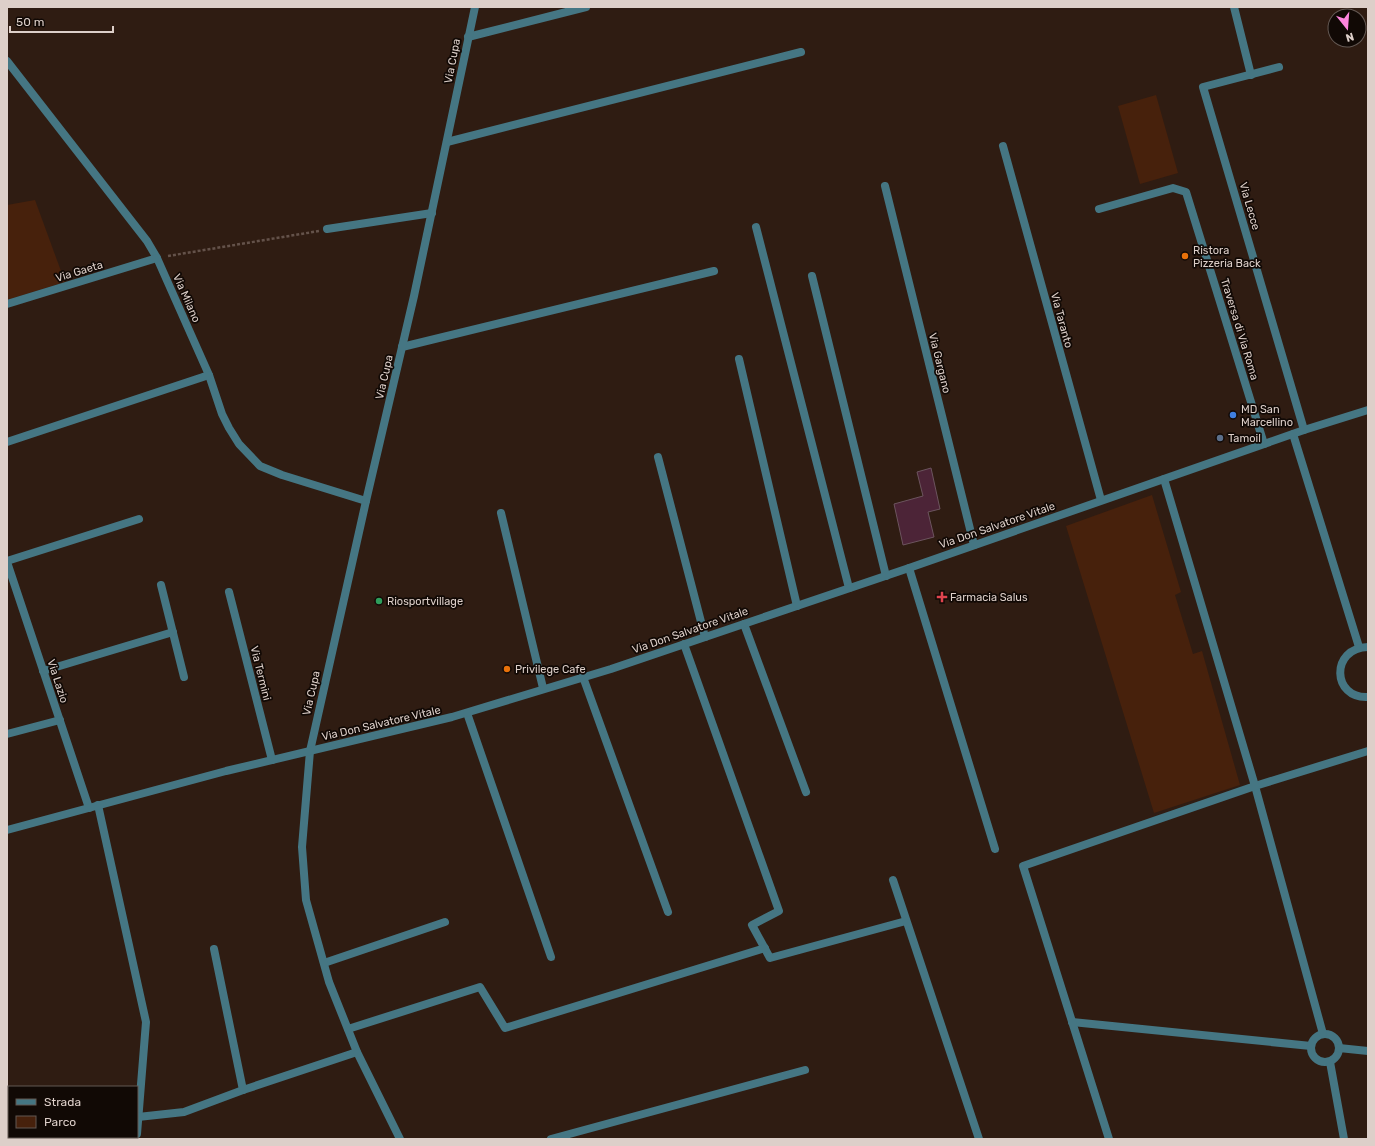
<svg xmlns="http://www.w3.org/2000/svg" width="1375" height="1146" font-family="Rubik,sans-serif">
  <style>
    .green { fill: #47210c }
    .building { fill: #4c2437; stroke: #6c545e }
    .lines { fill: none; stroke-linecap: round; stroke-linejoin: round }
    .path { stroke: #64524a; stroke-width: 2.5; stroke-dasharray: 3 2; stroke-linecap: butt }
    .minor { stroke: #457683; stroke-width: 8 }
    .tertiary { stroke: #457683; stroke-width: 8 }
    .food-dot { fill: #e8710a; stroke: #110905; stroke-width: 1.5 }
    .shop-dot { fill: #3f7fe0; stroke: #110905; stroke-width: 1.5 }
    .service-dot { fill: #5c6f8a; stroke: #110905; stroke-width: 1.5 }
    .health-dot { fill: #e0444e; stroke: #110905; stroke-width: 1.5 }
    .leisure-dot { fill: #2e9e5b; stroke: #110905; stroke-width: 1.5 }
    .labels { text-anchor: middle; stroke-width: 3.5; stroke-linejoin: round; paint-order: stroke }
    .street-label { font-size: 11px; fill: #ddcfc9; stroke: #110905 }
    .poi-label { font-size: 11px; fill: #ddcfc9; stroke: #110905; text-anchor: start }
  </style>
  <rect width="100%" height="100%" fill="#2f1c12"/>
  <g class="green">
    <path d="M 1156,95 L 1178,173 L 1140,184 L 1118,106 Z"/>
    <path d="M 35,200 L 65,282 L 7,300 L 7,205 Z"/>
    <path d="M 1152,495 L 1181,592 L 1175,595 L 1193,654 L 1202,651 L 1240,785 L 1154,813 L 1066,526 Z"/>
  </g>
  <path class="building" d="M 931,468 L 940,509 L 928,512 L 934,537 L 903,545 L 894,504 L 923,496 L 917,472 Z"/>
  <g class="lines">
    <path class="path" d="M 168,256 L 319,231"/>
    <g class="minor">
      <path d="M 1234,7 L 1251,75"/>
      <path d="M 468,37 L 586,7"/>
      <path d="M 7,61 L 147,241 L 157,258 L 209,375 L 222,414 L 229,428 L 239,444 L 260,466 L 282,475 L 366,501"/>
      <path d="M 1279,67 L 1203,87 L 1304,430"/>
      <path d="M 447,142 L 801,52"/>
      <path d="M 1003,146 L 1101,500"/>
      <path d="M 885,186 L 974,545"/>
      <path d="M 1099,209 L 1173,188 L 1186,192 L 1264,444"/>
      <path d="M 756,227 L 849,588"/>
      <path d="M 327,229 L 432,213"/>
      <path d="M 812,276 L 886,576"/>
      <path d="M 7,304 L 157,258"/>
      <path d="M 402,347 L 714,271"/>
      <path d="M 739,359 L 797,606"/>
      <path d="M 1293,434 L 1359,647"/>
      <path d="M 7,442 L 209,375"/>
      <path d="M 658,457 L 705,637"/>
      <path d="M 501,513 L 543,688"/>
      <path d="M 7,561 L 139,519"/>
      <path d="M 7,562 L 89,808"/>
      <path d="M 909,568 L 995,849"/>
      <path d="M 161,585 L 184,677"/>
      <path d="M 229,592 L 272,760"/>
      <path d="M 744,624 L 806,792"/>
      <path d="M 684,644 L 779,911 L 752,925 L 770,958 L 906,921"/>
      <path d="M 1368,647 C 1330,648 1332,699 1368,697"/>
      <path d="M 43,671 L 173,632"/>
      <path d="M 583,677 L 668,912"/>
      <path d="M 467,713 L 551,957"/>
      <path d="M 7,734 L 60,720"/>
      <path d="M 98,805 L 146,1022 L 137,1134"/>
      <path d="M 893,880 L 979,1139"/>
      <path d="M 214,949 L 243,1090"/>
      <path d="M 324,963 L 445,922"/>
      <path d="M 1072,1022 L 1311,1046"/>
      <path d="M 348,1029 L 480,987 L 505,1028 L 765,948"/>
      <circle cx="1325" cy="1048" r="14"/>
      <path d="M 1323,1034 L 1255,786 L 1368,751"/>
      <path d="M 1339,1048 L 1368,1051"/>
      <path d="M 1330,1062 L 1344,1139"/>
      <path d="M 138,1117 L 184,1112 L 243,1090 L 357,1052"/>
      <path d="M 87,1137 L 87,1139"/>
      <path d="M 400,1139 L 357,1052 L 329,982 L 306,900 L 302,847 L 310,751 L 366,501 L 414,296 L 475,7"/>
      <path d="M 551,1139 L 805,1070"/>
      <path d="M 1109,1139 L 1023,866 L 1255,786 L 1164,479"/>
    </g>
    <path class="tertiary" d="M 7,830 L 226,771 L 452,717 L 611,669 L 909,568 L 1304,430 L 1368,410"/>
  </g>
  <g class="food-dot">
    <circle cx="1185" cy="256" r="4"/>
    <circle cx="507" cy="669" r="4"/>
  </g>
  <circle class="shop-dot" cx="1233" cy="415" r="4"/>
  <circle class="service-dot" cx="1220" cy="438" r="4"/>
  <path class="health-dot" d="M940 591h4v4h4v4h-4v4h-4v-4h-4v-4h4z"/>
  <circle class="leisure-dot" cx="379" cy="601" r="4"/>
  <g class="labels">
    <g class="street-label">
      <text transform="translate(452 61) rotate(-79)" y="4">Via Cupa</text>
      <text transform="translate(1250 206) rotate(74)" y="4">Via Lecce</text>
      <text transform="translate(79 271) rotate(-17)" y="4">Via Gaeta</text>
      <text transform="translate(187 298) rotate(66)" y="4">Via Milano</text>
      <text transform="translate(1062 320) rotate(75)" y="4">Via Taranto</text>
      <text transform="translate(1240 329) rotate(73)" y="4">Traversa di Via Roma</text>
      <text transform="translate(940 363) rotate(76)" y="4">Via Gargano</text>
      <text transform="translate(384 377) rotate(-77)" y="4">Via Cupa</text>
      <text transform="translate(997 525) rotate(-19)" y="4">Via Don Salvatore Vitale</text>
      <text transform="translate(690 630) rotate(-19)" y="4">Via Don Salvatore Vitale</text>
      <text transform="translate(261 673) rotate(76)" y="4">Via Termini</text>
      <text transform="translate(58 681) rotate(72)" y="4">Via Lazio</text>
      <text transform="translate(311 693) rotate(-77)" y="4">Via Cupa</text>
      <text transform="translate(381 723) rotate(-13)" y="4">Via Don Salvatore Vitale</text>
    </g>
    <g class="poi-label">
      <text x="1193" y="254">Ristora<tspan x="1193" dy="13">Pizzeria Back</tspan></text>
      <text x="1241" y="413">MD San<tspan x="1241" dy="13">Marcellino</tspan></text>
      <text x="1228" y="442">Tamoil</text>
      <text x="950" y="601">Farmacia Salus</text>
      <text x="387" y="605">Riosportvillage</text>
      <text x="515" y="673">Privilege Cafe</text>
    </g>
  </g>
  <rect width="1375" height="1146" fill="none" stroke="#ddcfc9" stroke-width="16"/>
  <rect x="8" y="1086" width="130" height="52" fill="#110905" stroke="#635853"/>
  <rect x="16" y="1099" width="20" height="6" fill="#457683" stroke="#635853"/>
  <text x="44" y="1106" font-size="12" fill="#ddcfc9">Strada</text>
  <rect x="16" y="1116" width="20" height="12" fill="#47210c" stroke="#635853"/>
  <text x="44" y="1126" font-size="12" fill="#ddcfc9">Parco</text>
  <g transform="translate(1347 28) rotate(163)"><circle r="19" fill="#110905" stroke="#635853"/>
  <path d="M0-3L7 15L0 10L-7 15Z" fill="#ff85de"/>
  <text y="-6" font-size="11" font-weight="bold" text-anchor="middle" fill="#ddcfc9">N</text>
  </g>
  <path d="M10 26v6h103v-6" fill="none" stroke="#ddcfc9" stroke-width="2"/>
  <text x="16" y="26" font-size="12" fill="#ddcfc9" stroke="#110905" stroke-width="3" paint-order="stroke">50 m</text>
</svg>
